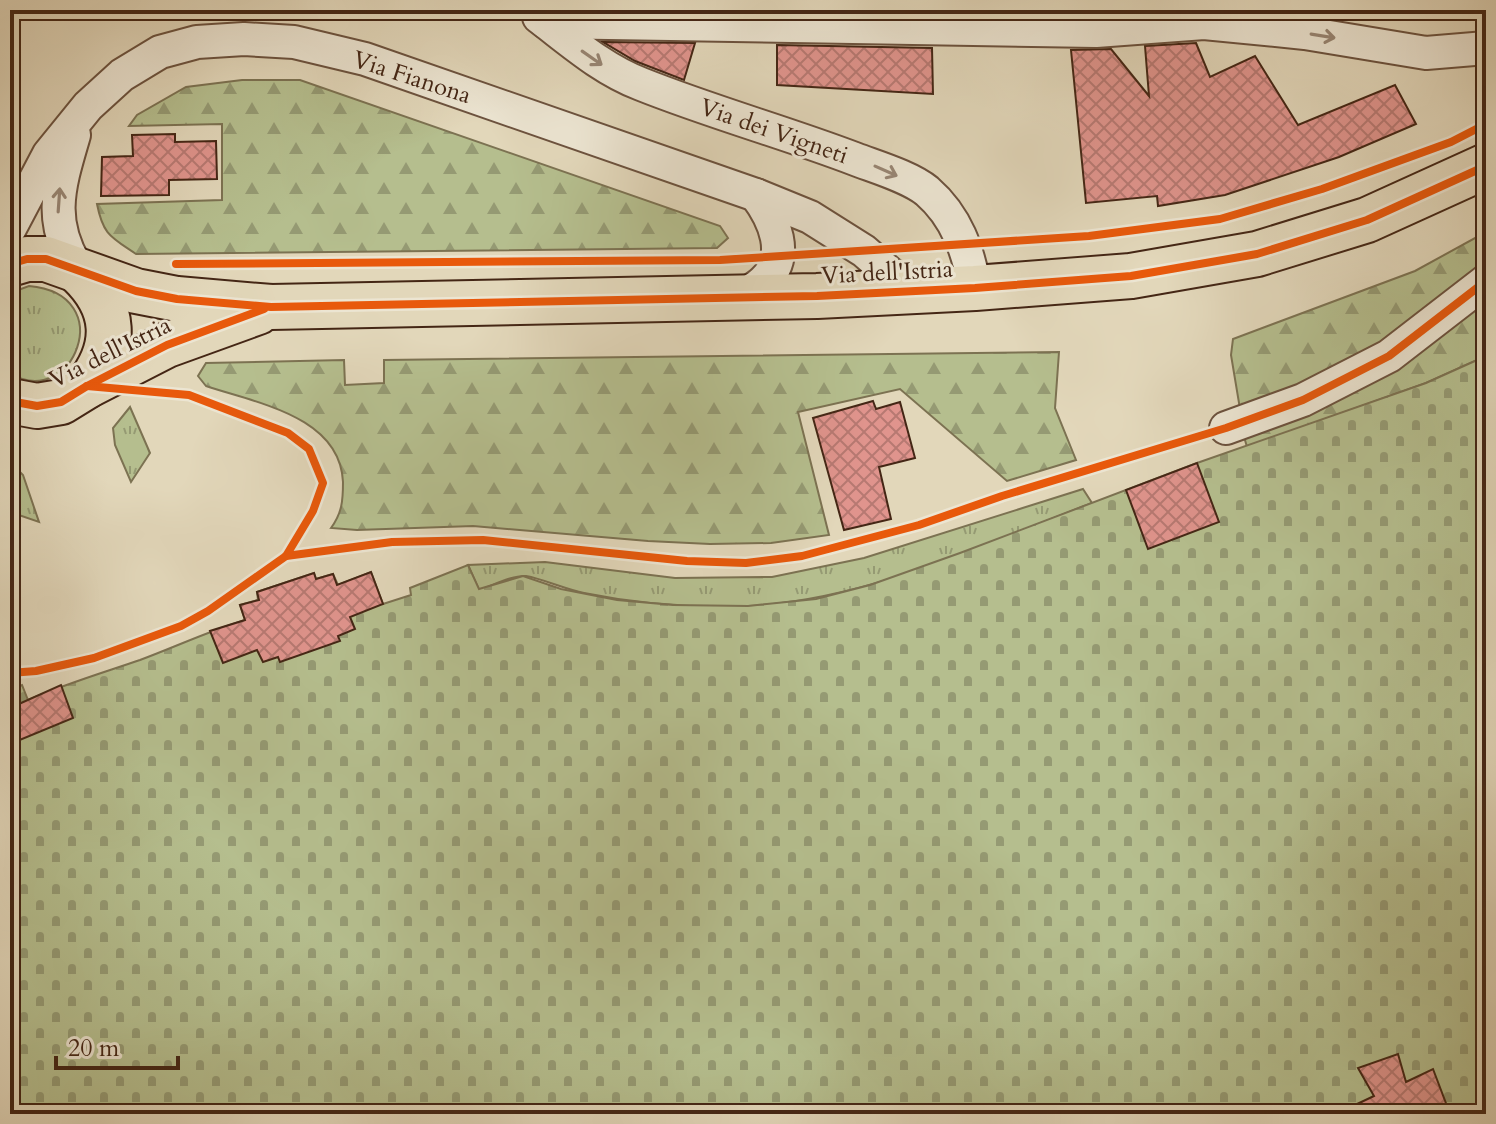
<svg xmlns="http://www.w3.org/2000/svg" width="1496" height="1124" font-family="Cardo,serif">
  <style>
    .grass { fill: url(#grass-tufts); stroke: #7c7252; stroke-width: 2 }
    .forest { fill: url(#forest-firs); stroke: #7c7252; stroke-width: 2 }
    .cemetery { fill: url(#cemetery-stones); stroke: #7c7252; stroke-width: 2 }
    .building { fill: url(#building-cross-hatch); stroke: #442615; stroke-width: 2 }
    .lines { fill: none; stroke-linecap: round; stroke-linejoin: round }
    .street-casing { stroke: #6c523e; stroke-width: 36 }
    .primary-casing { stroke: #442615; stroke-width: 48 }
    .street { stroke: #ece5d2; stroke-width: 32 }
    .primary { stroke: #e2d7ba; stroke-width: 44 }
    .cycleway-casing { stroke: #ece5d2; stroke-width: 13 }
    .cycleway { stroke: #e8590c; stroke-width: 8 }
    .oneway { stroke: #988674 }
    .labels { text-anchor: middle; stroke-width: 6; stroke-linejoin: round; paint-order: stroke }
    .street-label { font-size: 24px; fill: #442615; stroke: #ece5d2 }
  </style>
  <defs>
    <pattern id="grass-tufts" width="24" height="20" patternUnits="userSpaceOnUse" patternTransform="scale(2)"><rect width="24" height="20" fill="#b5be8e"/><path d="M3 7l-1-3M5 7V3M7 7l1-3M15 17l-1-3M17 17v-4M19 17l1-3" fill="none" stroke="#959a73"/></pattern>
    <pattern id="forest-firs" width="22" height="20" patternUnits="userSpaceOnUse" patternTransform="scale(2)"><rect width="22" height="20" fill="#b5be8e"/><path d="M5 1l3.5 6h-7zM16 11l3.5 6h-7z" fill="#959a73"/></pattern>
    <pattern id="cemetery-stones" width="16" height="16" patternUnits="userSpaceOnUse" patternTransform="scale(2)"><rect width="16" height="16" fill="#b5be8e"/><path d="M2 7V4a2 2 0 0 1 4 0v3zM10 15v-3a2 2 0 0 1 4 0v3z" fill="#959a73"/></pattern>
    <pattern id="building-cross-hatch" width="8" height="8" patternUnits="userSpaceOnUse" patternTransform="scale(2)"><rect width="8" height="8" fill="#e0948d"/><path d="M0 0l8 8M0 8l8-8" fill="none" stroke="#b77972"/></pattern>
  </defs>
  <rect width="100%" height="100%" fill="#e2d7ba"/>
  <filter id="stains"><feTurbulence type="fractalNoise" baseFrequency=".0025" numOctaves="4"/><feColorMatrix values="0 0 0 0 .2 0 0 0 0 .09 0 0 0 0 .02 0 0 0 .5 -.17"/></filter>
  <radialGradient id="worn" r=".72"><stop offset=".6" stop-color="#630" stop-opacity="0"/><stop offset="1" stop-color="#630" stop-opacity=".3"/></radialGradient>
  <g class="grass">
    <path d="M 29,286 C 121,294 72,412 10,373 L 10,293 Z"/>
    <path d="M 130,407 L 150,453 L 131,482 L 115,445 L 113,428 Z"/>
    <path d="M 10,462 L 23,475 L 39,522 L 10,512 Z"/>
    <path d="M 1083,489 L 1092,503 C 982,545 868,600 748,606 C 694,608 638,604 584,593 C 565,589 543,579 526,576 C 512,575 492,586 479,590 L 468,565 L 545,562 L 675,578 L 772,577 L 864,558 Z"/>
  </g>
  <g class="forest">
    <path d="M 242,80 L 300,80 L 720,226 L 728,238 L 717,248 L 136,254 C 111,237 103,235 97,204 L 222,200 L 222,124 L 129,126 L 137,115 L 186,87 Z"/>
    <path d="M 1486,232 L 1486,264 L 1380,345 L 1304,386 L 1240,409 L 1231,355 L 1233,339 L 1415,271 Z"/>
    <path d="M 1486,296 L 1486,356 L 1426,383 L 1247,447 L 1243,433 Z"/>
    <path d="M 1059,352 L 1055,408 L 1076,460 L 1007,481 L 900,389 L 798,412 L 829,535 L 771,543 L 710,544 L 648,541 L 473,526 L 357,530 L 331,528 C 342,513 343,501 343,482 C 340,416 256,403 206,386 L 198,376 L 206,363 L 344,360 L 345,385 L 384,383 L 384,360 Z"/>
  </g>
  <path class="cemetery" d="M 1486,356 L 1486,1114 L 10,1114 L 10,690 L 22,685 L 28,700 C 65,684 102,673 140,660 C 175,647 209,631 245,620 L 240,605 L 258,600 L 257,592 L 314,573 L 316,579 L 333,574 L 338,585 L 371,572 L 383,604 L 411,595 L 410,588 L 468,565 L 479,589 L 523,576 L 561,589 L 617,600 L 673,605 L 748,606 L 816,599 L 870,585 L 960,553 L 1197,463 L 1426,383 Z"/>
  <g class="building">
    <path d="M 603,42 L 695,43 L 684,80 L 635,61 Z"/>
    <path d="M 1196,43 L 1210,77 L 1255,56 L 1298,125 L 1395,85 L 1416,124 L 1339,157 L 1225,195 L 1158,206 L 1157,196 L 1086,203 L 1071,50 L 1111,49 L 1149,96 L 1145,46 Z"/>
    <path d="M 777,45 L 932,48 L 933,94 L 777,85 Z"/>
    <path d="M 175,134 L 175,142 L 216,141 L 217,179 L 169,180 L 169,195 L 101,196 L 102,157 L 133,156 L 132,135 Z"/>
    <path d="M 873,401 L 876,409 L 900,402 L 915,458 L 879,467 L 891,519 L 844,530 L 813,418 Z"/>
    <path d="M 1197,463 L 1219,522 L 1148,549 L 1126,490 Z"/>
    <path d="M 371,572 L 383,604 L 350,617 L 355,629 L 338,636 L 340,641 L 280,662 L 278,657 L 263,662 L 257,650 L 223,663 L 210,631 L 245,620 L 240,605 L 259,600 L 257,592 L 314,573 L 316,579 L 333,574 L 337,585 Z"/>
    <path d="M 61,685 L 73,718 L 10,744 L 10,708 Z"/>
    <path d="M 1398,1054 L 1406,1082 L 1433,1069 L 1447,1106 L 1434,1111 L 1432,1114 L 1336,1114 L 1374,1096 L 1358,1068 Z"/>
  </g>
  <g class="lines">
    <g class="street-casing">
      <g id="street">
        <path d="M 539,17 C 572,42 602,69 641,84 C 711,112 784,132 855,159 C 876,167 910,177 927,191 C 957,217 968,251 975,288"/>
        <path d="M 546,22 L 1096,31 L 1204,23 L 1305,33 L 1426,53 L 1486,48"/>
        <path d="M 74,135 C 58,189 47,223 80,273"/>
        <path d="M 10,228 L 49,154 L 88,106 L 122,75 L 160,52 L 197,42 L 244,39 L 294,42 L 365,59 L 756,195 L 810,217 L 864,251 L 910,291"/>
        <path d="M 743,296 C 750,291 758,287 764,281 C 791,256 774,219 756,195"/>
        <path d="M 1226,428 L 1303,400 L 1389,356 L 1486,281"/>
      </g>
    </g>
    <g class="primary-casing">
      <g id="primary">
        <path d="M 10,264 L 27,259 L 46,259 L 136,291 L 177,299 L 271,307 L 817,296 L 975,288 L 1131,276 L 1257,254 L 1367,220 L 1486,166"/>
        <path d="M 80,273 C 116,308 118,346 87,386"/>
        <path d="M 10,401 L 37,406 L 61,402 L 87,386 L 167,345 L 258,312"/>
      </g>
    </g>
    <use href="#street" class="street"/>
    <use href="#primary" class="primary"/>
    <g class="cycleway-casing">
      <g id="cycleway">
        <path d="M 10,264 L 27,259 L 46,259 L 136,291 L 177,299 L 271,307 L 817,296 L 975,288 L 1131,276 L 1257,254 L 1367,220 L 1486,166"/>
        <path d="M 176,264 L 720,260 L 1089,236 L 1220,219 L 1322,189 L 1451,142 L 1486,124"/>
        <path d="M 10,401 L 37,406 L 61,402 L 87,386 L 167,345 L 264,309"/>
        <path d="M 286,556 L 392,542 L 483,540 L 687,561 L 746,563 L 802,556 L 919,525 L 1002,496 L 1226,428 L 1303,400 L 1389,356 L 1486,281"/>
        <path d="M 10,673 L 36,671 L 94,658 L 181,626 L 208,611 L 286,556 L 313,511 L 323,483 L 309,449 L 288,433 L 189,395 L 87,386"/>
      </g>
    </g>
    <use href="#cycleway" class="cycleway"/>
  </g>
  <defs><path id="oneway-shaft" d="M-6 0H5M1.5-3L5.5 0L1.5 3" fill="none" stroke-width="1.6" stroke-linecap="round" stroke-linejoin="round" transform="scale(2)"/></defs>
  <g class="oneway">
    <use href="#oneway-shaft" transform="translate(1323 36) rotate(9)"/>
    <use href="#oneway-shaft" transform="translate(592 58) rotate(35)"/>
    <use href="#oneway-shaft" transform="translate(886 171) rotate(24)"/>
    <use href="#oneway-shaft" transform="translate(59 200) rotate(-86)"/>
  </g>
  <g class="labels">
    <g class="street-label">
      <text transform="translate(412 77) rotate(18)" y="8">Via Fianona</text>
      <text transform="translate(774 131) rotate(19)" y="8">Via dei Vigneti</text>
      <text transform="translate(887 272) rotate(-3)" y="8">Via dell'Istria</text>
      <text transform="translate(110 352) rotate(-26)" y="8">Via dell'Istria</text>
    </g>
  </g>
  <rect width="1496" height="1124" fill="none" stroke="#e2d7ba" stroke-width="40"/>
  <rect x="12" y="12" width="1472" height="1100" fill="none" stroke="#442615" stroke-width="4"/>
  <rect x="20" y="20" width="1456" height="1084" fill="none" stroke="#442615" stroke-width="2"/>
  <path d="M56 1056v12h122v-12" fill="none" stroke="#442615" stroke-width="4"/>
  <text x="68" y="1056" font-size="24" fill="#442615" stroke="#ece5d2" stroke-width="6" paint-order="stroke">20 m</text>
  <rect width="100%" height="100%" filter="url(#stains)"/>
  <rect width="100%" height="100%" fill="url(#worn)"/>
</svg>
